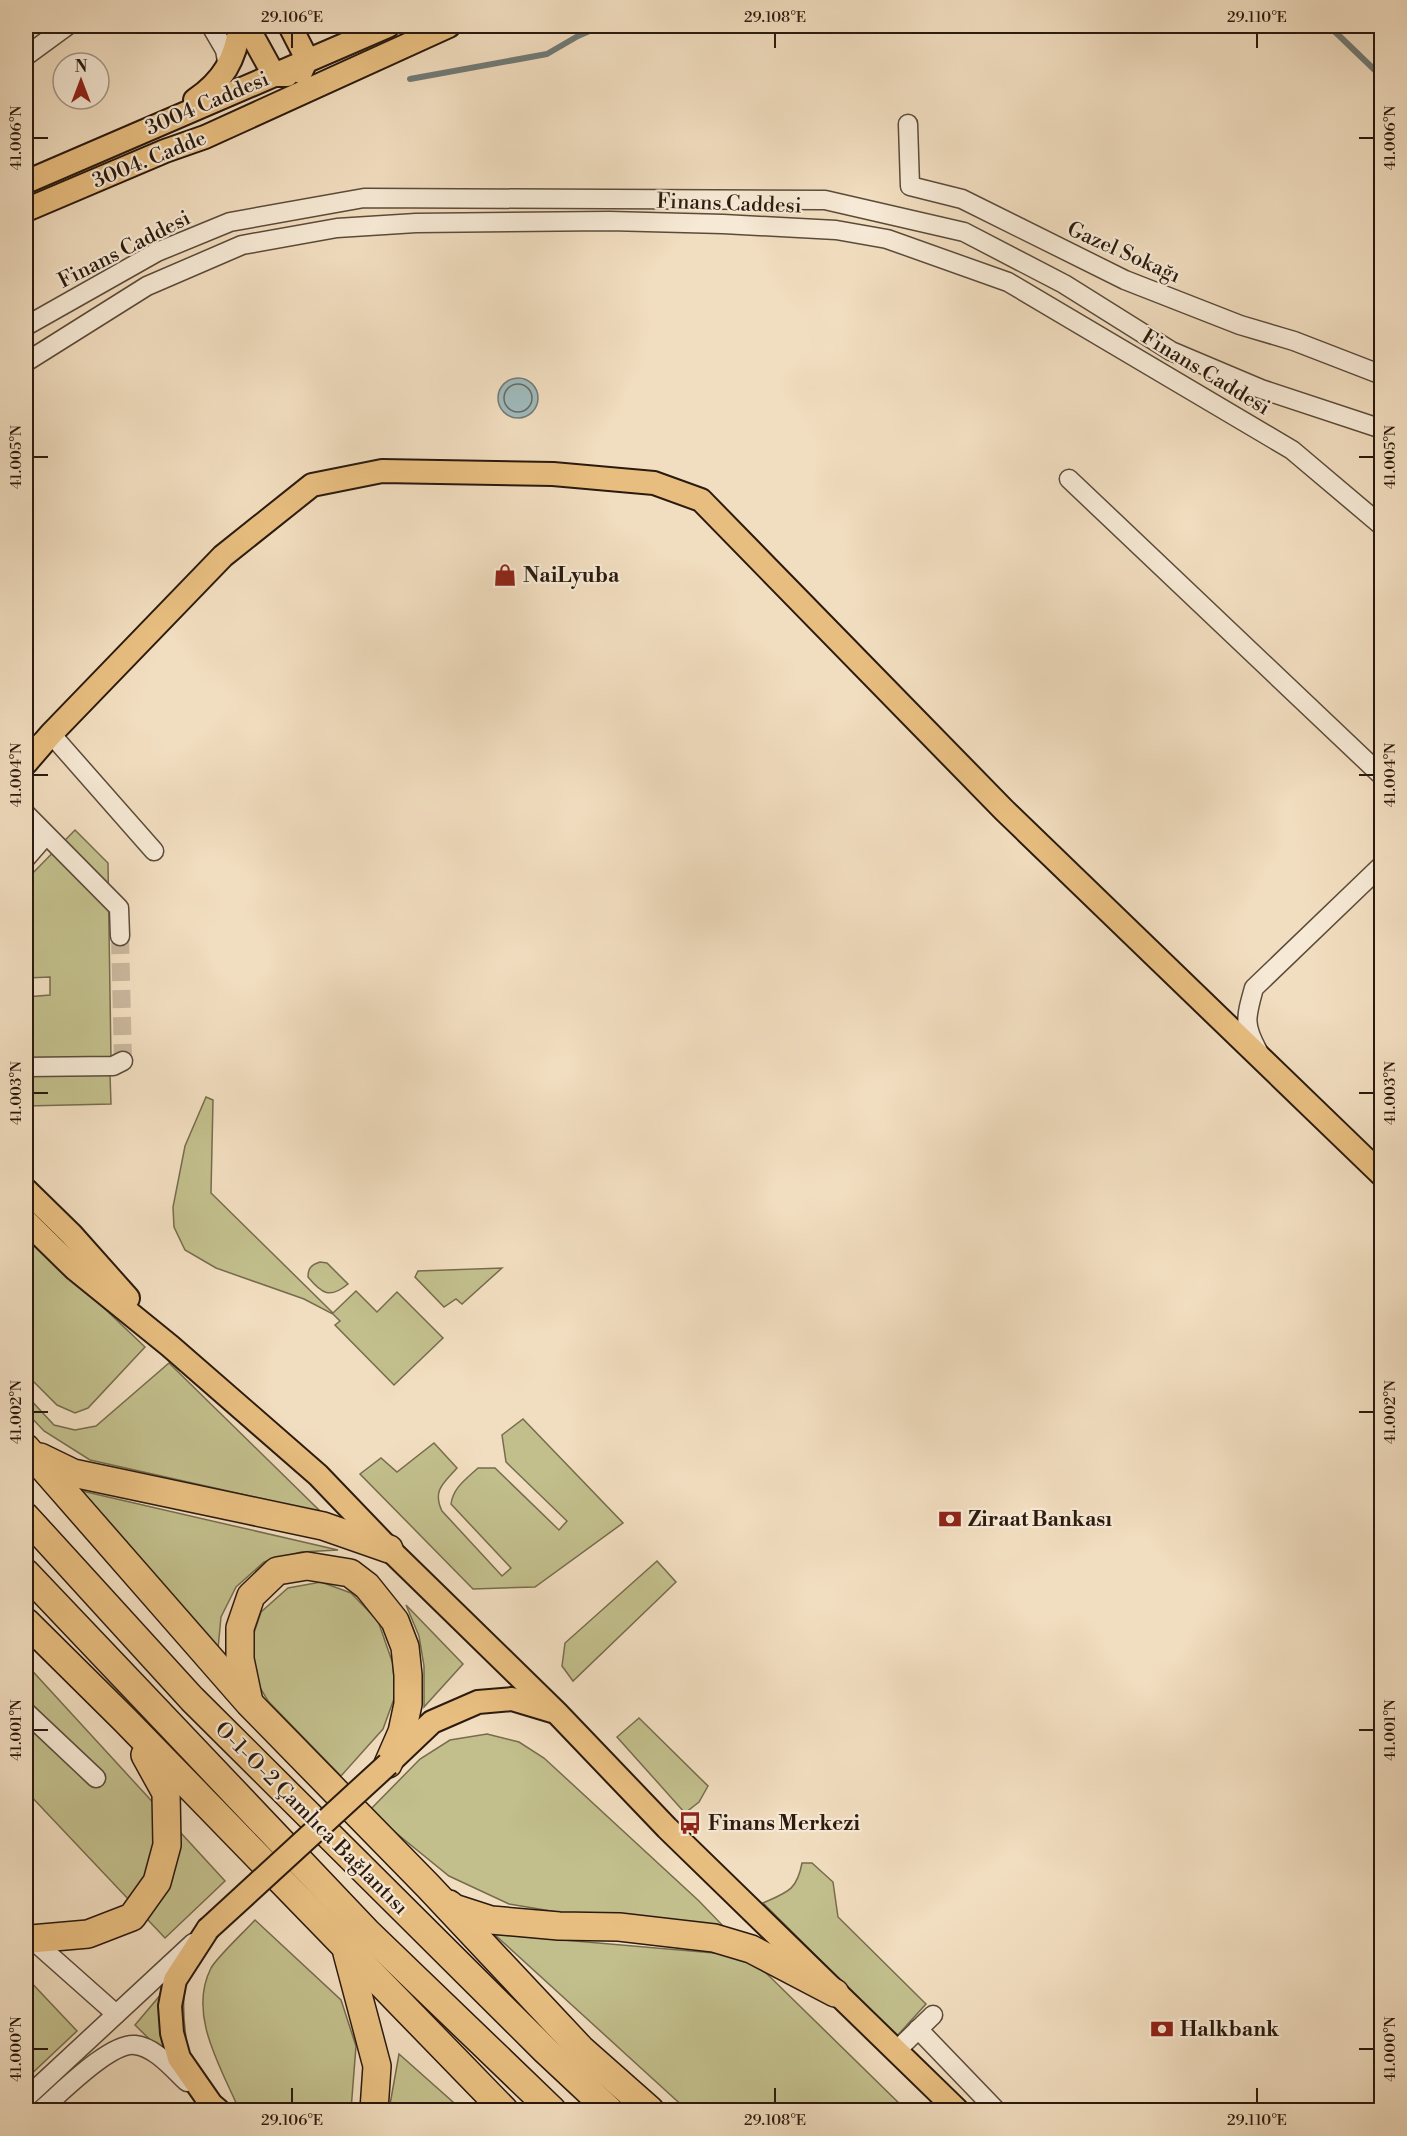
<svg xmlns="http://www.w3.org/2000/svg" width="1407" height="2136" font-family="'Libre Bodoni',serif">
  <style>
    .green { fill: #c2bf8c; stroke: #766c4d; stroke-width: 1.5 }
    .water { fill: #9fbabc; stroke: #717a76; stroke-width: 1.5 }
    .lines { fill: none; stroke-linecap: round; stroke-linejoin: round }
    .shore { stroke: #656a65; stroke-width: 1.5 }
    .stream { stroke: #717a76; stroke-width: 6 }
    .minor-tunnel { stroke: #c9b69c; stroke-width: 18; stroke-dasharray: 18 9; stroke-linecap: butt }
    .minor-casing { stroke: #5c4b3a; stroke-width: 21 }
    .major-casing { stroke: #2b1a0e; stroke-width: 26 }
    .highway-casing { stroke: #2b1a0e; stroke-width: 30 }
    .minor { stroke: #f6e9d5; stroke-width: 18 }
    .major { stroke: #e8be80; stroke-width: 22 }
    .highway { stroke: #e8be80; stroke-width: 27 }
    .major-bridge-casing { stroke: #2b1a0e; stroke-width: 26; stroke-linecap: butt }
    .major-bridge { stroke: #e8be80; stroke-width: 22 }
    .ticks { fill: none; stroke: #2b1a0e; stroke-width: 2 }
    .labels { text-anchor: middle; stroke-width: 4.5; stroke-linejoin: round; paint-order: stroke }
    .street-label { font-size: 21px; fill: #2b1a0e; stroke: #f6e9d5 }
    .poi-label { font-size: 21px; font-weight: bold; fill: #2b1a0e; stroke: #f6e9d5; text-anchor: start }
    .neatline { fill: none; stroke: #2b1a0e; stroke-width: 2 }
    .ticks-label { font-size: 15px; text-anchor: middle; fill: #2b1a0e }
  </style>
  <rect width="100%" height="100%" fill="#f1ddbf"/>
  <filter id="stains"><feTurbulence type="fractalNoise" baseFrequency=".00333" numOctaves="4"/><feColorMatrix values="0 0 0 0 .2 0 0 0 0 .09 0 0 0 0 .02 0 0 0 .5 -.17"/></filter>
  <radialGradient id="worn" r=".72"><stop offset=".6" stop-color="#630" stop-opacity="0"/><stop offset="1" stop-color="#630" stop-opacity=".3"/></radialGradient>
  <g class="green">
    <path d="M 75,830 L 108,863 L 111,1059 L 26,1060 L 26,997 L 50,995 L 50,977 L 26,978 L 26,880 Z"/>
    <path d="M 110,1074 L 111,1104 L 26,1106 L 26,1076 Z"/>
    <path d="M 206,1097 L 213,1100 L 211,1193 L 333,1313 L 356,1291 L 377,1312 L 397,1292 L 443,1338 L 394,1385 L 335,1325 L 340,1321 L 333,1314 L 304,1299 L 216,1268 L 185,1250 L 174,1227 L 173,1207 L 185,1146 Z"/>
    <path d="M 26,1234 L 145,1347 L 88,1408 L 75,1413 L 57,1405 L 26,1374 Z"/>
    <path d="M 320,1262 L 327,1263 L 348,1284 C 330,1299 322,1294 308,1277 C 308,1268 311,1265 320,1262 Z"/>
    <path d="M 502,1268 L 462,1304 L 456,1299 L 444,1307 L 415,1277 L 418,1271 Z"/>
    <path d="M 169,1363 L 321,1512 L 90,1460 L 44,1431 L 26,1412 L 26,1395 L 54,1425 L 75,1430 L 96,1426 Z"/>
    <path d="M 523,1419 L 623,1523 L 535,1587 L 473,1589 L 360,1474 L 381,1458 L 397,1472 L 434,1443 L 457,1468 C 444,1483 432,1490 442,1511 L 502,1576 L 511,1568 L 451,1504 C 453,1488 466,1479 478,1468 L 495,1468 L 559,1530 L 567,1521 L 506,1462 L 502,1435 Z"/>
    <path d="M 82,1491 L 338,1550 L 301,1552 L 264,1562 L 236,1587 L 221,1617 L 218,1649 Z"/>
    <path d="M 657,1561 L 676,1582 L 573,1681 L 562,1666 L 565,1643 Z"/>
    <path d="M 321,1582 L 351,1593 L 378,1621 L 393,1664 L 395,1696 L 383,1729 L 341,1776 L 268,1701 L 252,1674 L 252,1639 L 261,1612 L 288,1588 Z"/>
    <path d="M 406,1605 L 463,1664 L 424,1707 L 424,1666 L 419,1636 Z"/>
    <path d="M 26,1664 L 225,1881 L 165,1938 L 26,1791 Z"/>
    <path d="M 639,1718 L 708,1786 L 699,1802 L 685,1813 L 617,1737 Z"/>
    <path d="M 487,1734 L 519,1742 L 544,1758 L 699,1901 L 726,1929 L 581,1916 L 509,1904 L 449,1876 L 369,1811 L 420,1759 L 450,1740 Z"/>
    <path d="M 802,1863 L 812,1863 L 833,1882 L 838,1917 L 926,2004 L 897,2036 L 763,1903 C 788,1892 797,1890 802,1863 Z"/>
    <path d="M 255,1920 L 341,2000 L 356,2046 L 351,2110 L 244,2110 L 237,2105 C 219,2064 188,2013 211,1968 C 218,1956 245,1931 255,1920 Z"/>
    <path d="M 494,1934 L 726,1954 L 751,1962 L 763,1970 L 906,2110 L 687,2110 Z"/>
    <path d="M 190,1960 C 188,1971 185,1982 184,1993 C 182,2025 188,2061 201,2090 L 135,2025 Z"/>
    <path d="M 26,1977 L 77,2031 L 26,2079 Z"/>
    <path d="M 399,2054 L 462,2110 L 389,2110 Z"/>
  </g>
  <circle class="water" cx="518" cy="398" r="20"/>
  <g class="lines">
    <circle class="shore" cx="518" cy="398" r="14"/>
    <g class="stream">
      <path d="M 1329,26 L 1382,77"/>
      <path d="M 410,79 L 547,54 L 578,36 L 601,26"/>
    </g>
    <path class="minor-tunnel" d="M 120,936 L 123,1061"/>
    <g class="minor-casing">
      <g id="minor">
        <path d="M 211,26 L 225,50 L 228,67"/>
        <path d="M 26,56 L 67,26"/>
        <path d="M 908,124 L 910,186 L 962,199 L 1125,280 L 1240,325 L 1294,341 L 1382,375"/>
        <path d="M 26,326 L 157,252 L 230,222 L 364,198 L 825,200 L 964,232 L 1064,284 L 1171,351 L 1261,389 L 1382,429"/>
        <path d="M 26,362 L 147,286 L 242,245 L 337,228 L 416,223 L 609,221 L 723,224 L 836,230 L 887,239 L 1008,282 L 1292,450 L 1382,526"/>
        <path d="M 1069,479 L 1382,776"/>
        <path d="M 41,742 L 51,734 L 154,851"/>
        <path d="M 26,814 L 119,908 L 120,936"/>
        <path d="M 26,858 L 46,835"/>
        <path d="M 1258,1051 C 1243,1024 1246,1017 1254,988 L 1382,865"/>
        <path d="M 26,1067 L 113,1066 L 123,1061"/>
        <path d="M 26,1712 L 96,1778"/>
        <path d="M 27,1935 L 116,2014"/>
        <path d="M 918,2029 L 996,2110"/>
        <path d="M 896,2051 L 933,2015"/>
        <path d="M 26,2098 L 193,1943"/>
        <path d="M 41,2110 C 60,2094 110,2042 135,2045 C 155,2047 173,2069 187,2082"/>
      </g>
    </g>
    <g class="major-casing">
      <g id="major">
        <path d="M 247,26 L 274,75 L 287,75"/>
        <path d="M 290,26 L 307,59 L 301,72"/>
        <path d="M 195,100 C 223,81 235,60 240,26"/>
        <path d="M 26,182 L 388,26"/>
        <path d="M 26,210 L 165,151 L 205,137 L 449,26"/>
        <path d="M 26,763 L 51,734 L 223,556 L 312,485 L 382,471 L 553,474 L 654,483 L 701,500 L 1004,810 L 1382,1175"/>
        <path d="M 26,1190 L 71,1234 L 128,1298"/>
        <path d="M 26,1221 L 75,1269 L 170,1346 L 318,1475 L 389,1549 L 556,1712 L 667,1828 L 957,2110"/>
        <path d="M 391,1761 L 432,1722 L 478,1702 L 512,1699 L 552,1711"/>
        <path d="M 208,1929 L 175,1980 L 170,2006 L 172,2033 L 179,2058 L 211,2104 L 218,2110"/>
      </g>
    </g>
    <g class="highway-casing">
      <g id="highway">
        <path d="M 26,1448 L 249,1703 L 428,1886 L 581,2049 L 650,2110"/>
        <path d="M 40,1457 L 73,1473 L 323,1526 L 389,1549"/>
        <path d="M 26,1517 L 192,1699 L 546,2051 L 609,2110"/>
        <path d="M 26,1573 L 368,1933 L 552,2110"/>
        <path d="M 26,1622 L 125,1720 L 504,2110"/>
        <path d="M 249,1702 L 240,1659 L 240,1628 L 251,1596 L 277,1571 L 307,1566 L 350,1573 L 367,1586 L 395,1621 L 405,1647 L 408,1675 L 408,1704 L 402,1732 L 388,1764"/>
        <path d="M 449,1904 L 454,1908 L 491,1920 L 559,1926 L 619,1927 L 714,1938 L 751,1949 L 835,1993"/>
        <path d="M 31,1939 L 88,1934 L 132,1917 L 157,1882 L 167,1845 L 166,1793 L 145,1755"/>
        <path d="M 347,1953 L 377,2066 L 374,2110"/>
      </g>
    </g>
    <use href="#minor" class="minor"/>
    <use href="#major" class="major"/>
    <use href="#highway" class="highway"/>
    <g class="major-bridge-casing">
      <path id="major-bridge" d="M 208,1929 L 388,1764"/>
    </g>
    <use href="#major-bridge" class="major-bridge"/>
  </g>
  <path class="ticks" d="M 292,33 L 292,48M 775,33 L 775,48M 1257,33 L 1257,48M 33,138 L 48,138M 1359,138 L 1374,138M 33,457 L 48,457M 1359,457 L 1374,457M 33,775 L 48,775M 1359,775 L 1374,775M 33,1093 L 48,1093M 1359,1093 L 1374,1093M 33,1412 L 48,1412M 1359,1412 L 1374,1412M 33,1730 L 48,1730M 1359,1730 L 1374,1730M 33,2049 L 48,2049M 1359,2049 L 1374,2049M 292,2088 L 292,2103M 775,2088 L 775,2103M 1257,2088 L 1257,2103"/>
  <defs>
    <g id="shop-bare" transform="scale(1.8)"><path d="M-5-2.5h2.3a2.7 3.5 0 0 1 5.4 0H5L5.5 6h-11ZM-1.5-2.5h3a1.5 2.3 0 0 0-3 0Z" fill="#8f2418" stroke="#f6e9d5" stroke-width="2.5" paint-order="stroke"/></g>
    <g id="bank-bare" transform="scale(1.8)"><path d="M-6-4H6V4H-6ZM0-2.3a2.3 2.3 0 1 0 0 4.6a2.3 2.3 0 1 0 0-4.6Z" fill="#8f2418" stroke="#f6e9d5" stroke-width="2.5" paint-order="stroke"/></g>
    <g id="bus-bare" transform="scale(1.8)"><path d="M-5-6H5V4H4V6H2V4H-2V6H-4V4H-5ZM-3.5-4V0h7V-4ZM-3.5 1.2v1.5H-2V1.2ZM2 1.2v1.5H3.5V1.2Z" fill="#8f2418" stroke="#f6e9d5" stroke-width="2.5" paint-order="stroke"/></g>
  </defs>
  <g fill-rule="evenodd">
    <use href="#shop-bare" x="505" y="575"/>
    <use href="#bank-bare" x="950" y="1519"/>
    <use href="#bus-bare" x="690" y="1823"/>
    <use href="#bank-bare" x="1162" y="2029"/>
  </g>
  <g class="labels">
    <g class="street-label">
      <text transform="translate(207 103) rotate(-23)" y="7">3004 Caddesi</text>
      <text transform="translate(149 159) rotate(-22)" y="7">3004. Cadde</text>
      <text transform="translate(729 203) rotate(2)" y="7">Finans Caddesi</text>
      <text transform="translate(124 249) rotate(-27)" y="7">Finans Caddesi</text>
      <text transform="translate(1124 252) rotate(24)" y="7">Gazel Sokağı</text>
      <text transform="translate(1206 372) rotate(31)" y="7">Finans Caddesi</text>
      <text transform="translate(312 1818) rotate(45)" y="7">O-1-O-2 Çamlıca Bağlantısı</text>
    </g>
    <g class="poi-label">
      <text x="523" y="582">NaiLyuba</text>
      <text x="968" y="1526">Ziraat Bankası</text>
      <text x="708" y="1830">Finans Merkezi</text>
      <text x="1180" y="2036">Halkbank</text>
    </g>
  </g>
  <rect width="1407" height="2136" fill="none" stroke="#f1ddbf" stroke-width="66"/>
  <g transform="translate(81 81)"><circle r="28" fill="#f6e9d5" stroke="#a59685" stroke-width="1.5"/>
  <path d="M0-4.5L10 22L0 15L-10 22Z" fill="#8f2418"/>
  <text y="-9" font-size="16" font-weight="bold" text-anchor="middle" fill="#2b1a0e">N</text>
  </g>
  <rect x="33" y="33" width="1341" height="2070" class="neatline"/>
  <g class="ticks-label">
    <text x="292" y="22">29.106°E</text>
    <text x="775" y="22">29.108°E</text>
    <text x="1257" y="22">29.110°E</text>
    <text transform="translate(16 138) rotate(-90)" y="5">41.006°N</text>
    <text transform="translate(1390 138) rotate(-90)" y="5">41.006°N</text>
    <text transform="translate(16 457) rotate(-90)" y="5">41.005°N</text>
    <text transform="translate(1390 457) rotate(-90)" y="5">41.005°N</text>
    <text transform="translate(16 775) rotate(-90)" y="5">41.004°N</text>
    <text transform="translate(1390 775) rotate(-90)" y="5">41.004°N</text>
    <text transform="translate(16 1093) rotate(-90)" y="5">41.003°N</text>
    <text transform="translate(1390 1093) rotate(-90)" y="5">41.003°N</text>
    <text transform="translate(16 1412) rotate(-90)" y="5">41.002°N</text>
    <text transform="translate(1390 1412) rotate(-90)" y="5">41.002°N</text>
    <text transform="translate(16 1730) rotate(-90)" y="5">41.001°N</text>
    <text transform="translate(1390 1730) rotate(-90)" y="5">41.001°N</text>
    <text transform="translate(16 2049) rotate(-90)" y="5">41.000°N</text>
    <text transform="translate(1390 2049) rotate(-90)" y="5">41.000°N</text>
    <text x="292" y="2125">29.106°E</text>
    <text x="775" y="2125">29.108°E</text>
    <text x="1257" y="2125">29.110°E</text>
  </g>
  <rect width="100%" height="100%" filter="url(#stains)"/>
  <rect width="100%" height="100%" fill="url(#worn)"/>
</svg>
